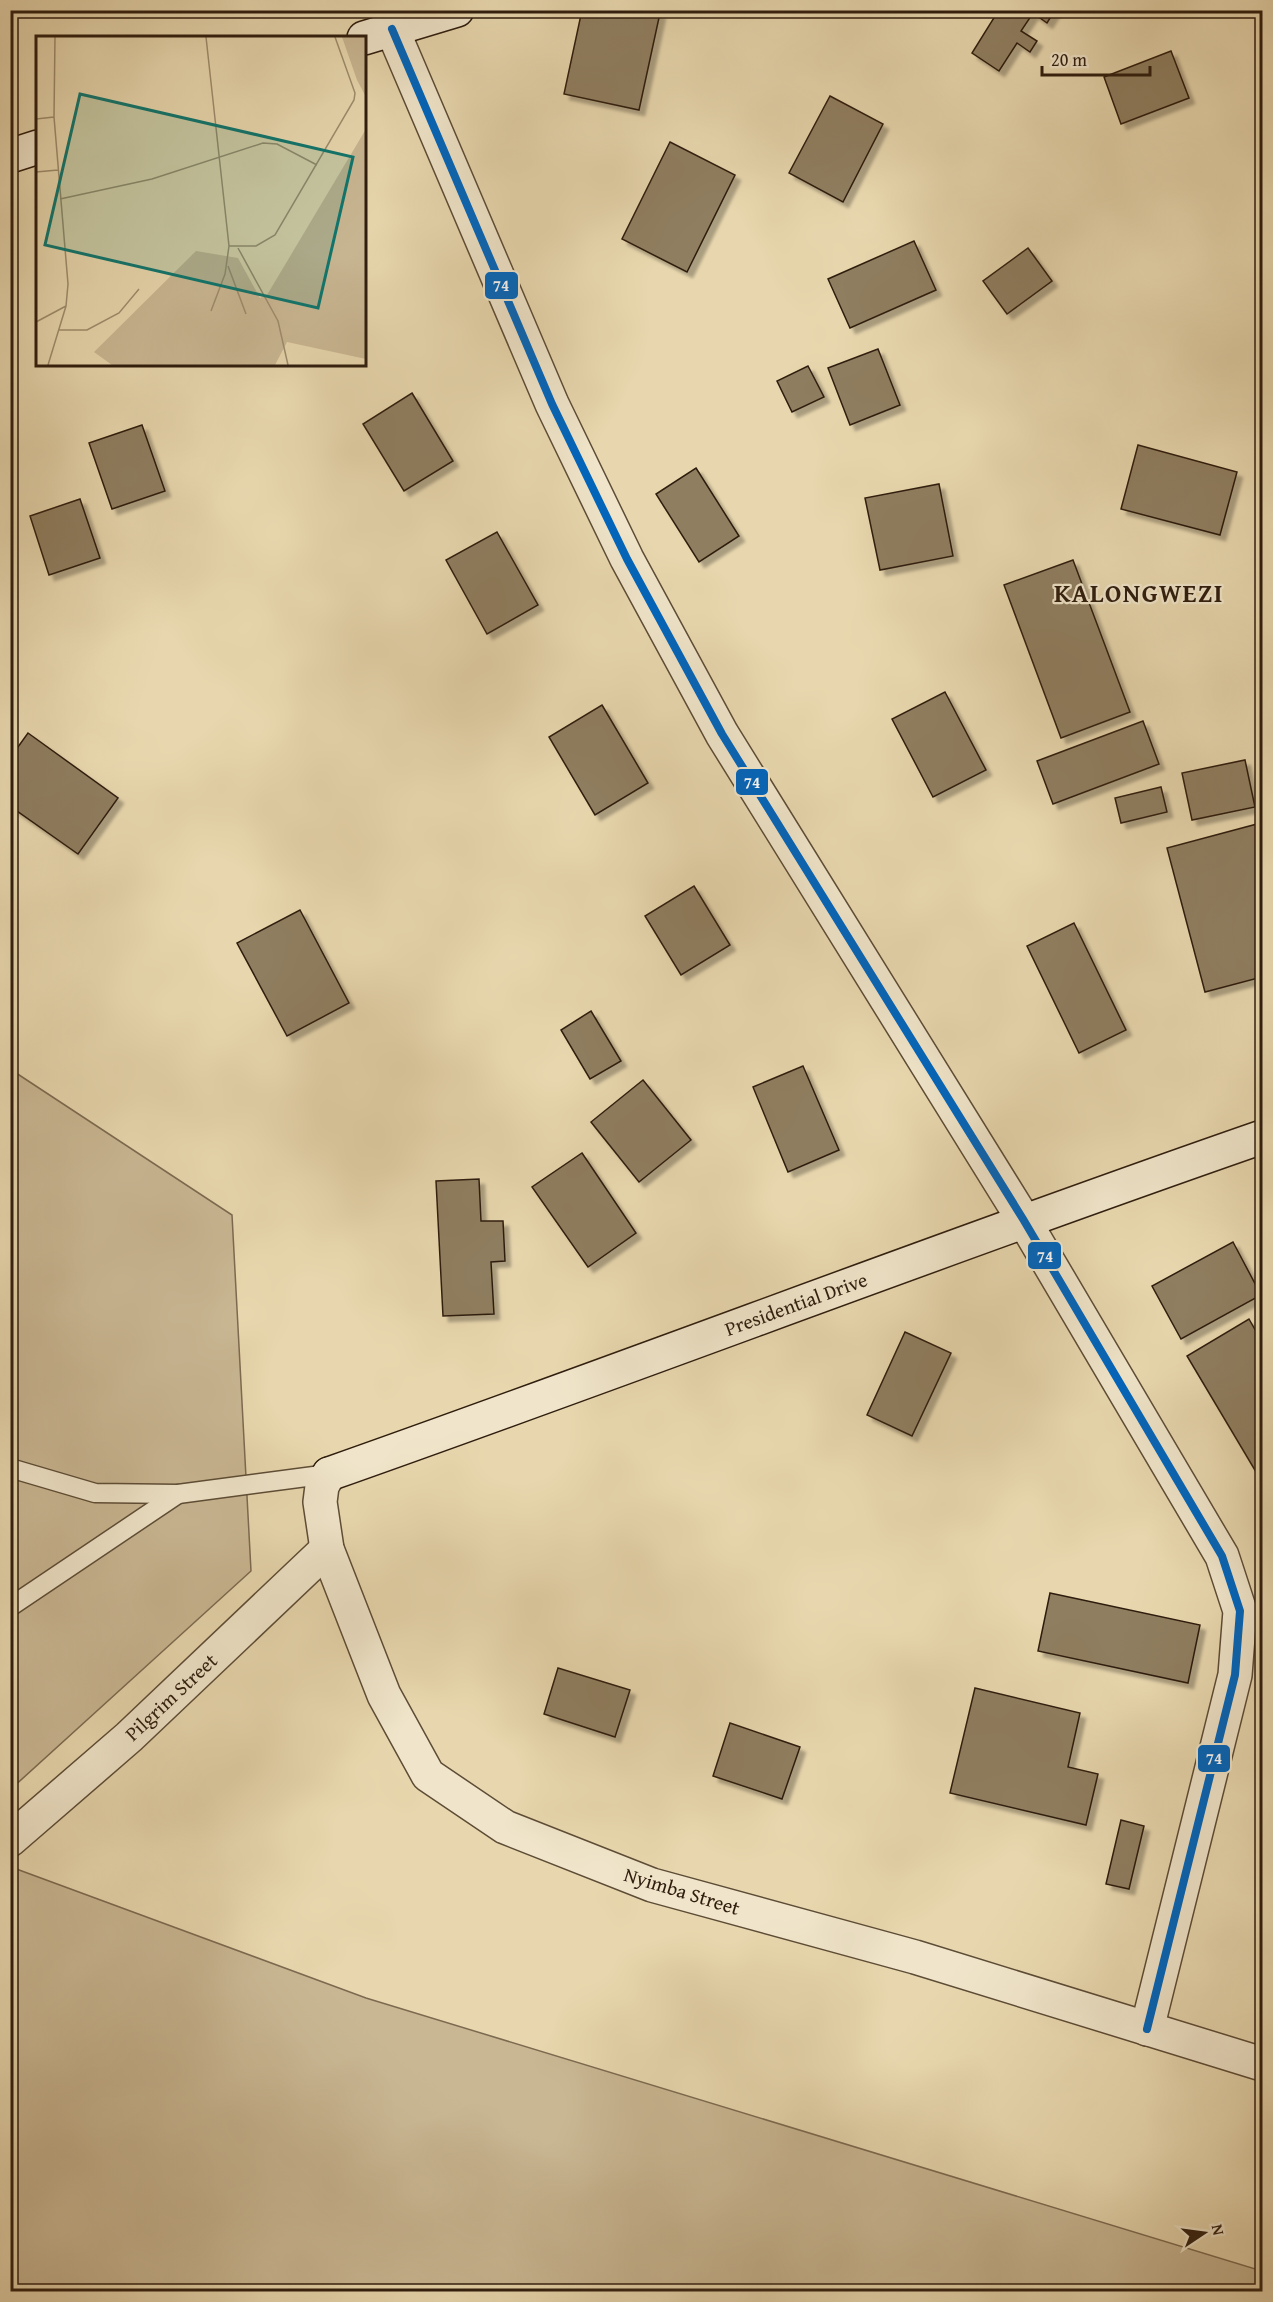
<svg xmlns="http://www.w3.org/2000/svg" width="1273" height="2302" font-family="'Gentium Book Plus',serif">
  <style>
    .green { fill: #c9b793; stroke: #7c6a50; stroke-width: 1.5 }
    .building { fill: #8f7e61; stroke: #2f1d0e; stroke-width: 1.5; filter: url(#shadow) }
    .lines { fill: none; stroke-linecap: round; stroke-linejoin: round }
    .lane-casing { stroke: #5d4c36; stroke-width: 21 }
    .street-casing { stroke: #5d4c36; stroke-width: 36 }
    .secondary-casing { stroke: #2f1d0e; stroke-width: 36 }
    .lane { stroke: #f0e5ca; stroke-width: 18 }
    .street { stroke: #f0e5ca; stroke-width: 33 }
    .secondary { stroke: #f0e5ca; stroke-width: 33 }
    .bus-1-casing { stroke: #f0e5ca; stroke-width: 12 }
    .bus-1 { stroke: #0065bd; stroke-width: 8 }
    .labels { text-anchor: middle; stroke-width: 4.5; stroke-linejoin: round; paint-order: stroke }
    .street-label { font-size: 20px; fill: #2f1d0e; stroke: #f0e5ca }
    .district-label { font-size: 26px; font-weight: bold; letter-spacing: 1.5px; fill: #2f1d0e; stroke: #f0e5ca }
    .inset-road { fill: none; stroke: #9e8d6e; stroke-width: 1.5 }
    .view { fill: #0f766e; fill-opacity: 0.15; stroke: #0f766e; stroke-width: 3 }
    .inset-edge { fill: none; stroke: #2f1d0e; stroke-width: 3 }
    .line-badge { stroke: #f0e5ca; stroke-width: 2 }
    .badge-label { font-size: 16px; text-anchor: middle; font-weight: bold; fill: #fff }
  </style>
  <defs>
    <filter id="shadow"><feDropShadow dx="5.5" dy="5.5" stdDeviation="1.5" flood-color="#0004"/></filter>
  </defs>
  <rect width="100%" height="100%" fill="#e8d7ae"/>
  <filter id="stains"><feTurbulence type="fractalNoise" baseFrequency=".00333" numOctaves="4"/><feColorMatrix values="0 0 0 0 .2 0 0 0 0 .09 0 0 0 0 .02 0 0 0 .5 -.17"/></filter>
  <radialGradient id="worn" r=".72"><stop offset=".6" stop-color="#630" stop-opacity="0"/><stop offset="1" stop-color="#630" stop-opacity=".3"/></radialGradient>
  <g class="green">
    <path d="M 10,1069 L 232,1215 L 251,1571 L 11,1789 Z"/>
    <path d="M 11,1867 L 366,1998 L 1262,2271 L 1262,2291 L 11,2291 Z"/>
  </g>
  <g class="building">
    <path d="M 582,10 L 647,10 L 660,13 L 639,110 L 564,94 Z"/>
    <path d="M 993,10 L 1055,10 L 1047,23 L 1033,13 L 1021,31 L 1037,41 L 1030,52 L 1017,43 L 999,71 L 972,53 L 997,13 Z"/>
    <path d="M 1171,51 L 1189,98 L 1121,124 L 1104,77 Z"/>
    <path d="M 830,96 L 883,124 L 843,202 L 789,173 Z"/>
    <path d="M 670,142 L 735,175 L 687,272 L 622,239 Z"/>
    <path d="M 914,241 L 936,290 L 850,328 L 828,279 Z"/>
    <path d="M 1028,248 L 1052,281 L 1007,314 L 983,281 Z"/>
    <path d="M 878,349 L 900,405 L 850,425 L 828,368 Z"/>
    <path d="M 808,366 L 824,397 L 792,412 L 777,381 Z"/>
    <path d="M 412,393 L 453,461 L 404,491 L 363,424 Z"/>
    <path d="M 142,425 L 165,491 L 112,509 L 89,443 Z"/>
    <path d="M 1138,445 L 1237,472 L 1220,535 L 1121,509 Z"/>
    <path d="M 696,468 L 739,536 L 699,562 L 656,494 Z"/>
    <path d="M 939,484 L 953,556 L 880,570 L 865,498 Z"/>
    <path d="M 80,499 L 100,558 L 49,575 L 30,516 Z"/>
    <path d="M 497,532 L 538,605 L 487,634 L 446,560 Z"/>
    <path d="M 1073,560 L 1130,712 L 1061,738 L 1004,585 Z"/>
    <path d="M 945,692 L 986,770 L 933,797 L 892,719 Z"/>
    <path d="M 602,705 L 648,783 L 595,815 L 549,737 Z"/>
    <path d="M 1143,721 L 1159,764 L 1053,804 L 1037,761 Z"/>
    <path d="M 28,733 L 118,798 L 78,854 L 10,806 L 10,758 Z"/>
    <path d="M 1245,760 L 1255,807 L 1192,820 L 1182,773 Z"/>
    <path d="M 1161,787 L 1167,812 L 1121,823 L 1115,798 Z"/>
    <path d="M 1257,824 L 1262,844 L 1262,977 L 1205,992 L 1167,848 Z"/>
    <path d="M 694,886 L 730,945 L 681,975 L 645,916 Z"/>
    <path d="M 300,910 L 349,1003 L 287,1036 L 237,943 Z"/>
    <path d="M 1074,923 L 1126,1030 L 1079,1053 L 1027,946 Z"/>
    <path d="M 591,1011 L 621,1061 L 590,1079 L 561,1030 Z"/>
    <path d="M 803,1066 L 839,1150 L 788,1172 L 753,1087 Z"/>
    <path d="M 643,1080 L 691,1140 L 639,1182 L 591,1122 Z"/>
    <path d="M 582,1153 L 636,1233 L 588,1267 L 532,1187 Z"/>
    <path d="M 479,1179 L 481,1221 L 503,1221 L 505,1261 L 491,1262 L 494,1314 L 443,1316 L 436,1181 Z"/>
    <path d="M 1233,1242 L 1261,1295 L 1181,1339 L 1152,1286 Z"/>
    <path d="M 1249,1319 L 1262,1342 L 1262,1482 L 1187,1356 Z"/>
    <path d="M 905,1332 L 951,1353 L 912,1436 L 867,1415 Z"/>
    <path d="M 1050,1593 L 1200,1625 L 1188,1683 L 1038,1651 Z"/>
    <path d="M 558,1668 L 630,1690 L 615,1737 L 544,1714 Z"/>
    <path d="M 975,1688 L 1080,1713 L 1068,1767 L 1098,1774 L 1086,1825 L 950,1793 Z"/>
    <path d="M 730,1723 L 800,1747 L 782,1799 L 713,1776 Z"/>
    <path d="M 1121,1820 L 1144,1826 L 1129,1889 L 1106,1884 Z"/>
  </g>
  <g class="lines">
    <g class="lane-casing">
      <g id="lane">
        <path d="M 10,1468 L 95,1493 L 178,1494 L 329,1474"/>
        <path d="M 10,1607 L 178,1494"/>
      </g>
    </g>
    <g class="street-casing">
      <g id="street">
        <path d="M 392,29 L 552,404 L 627,559 L 722,734 L 1023,1219 L 1222,1556 L 1240,1611 L 1235,1675 L 1147,2029"/>
        <path d="M 329,1474 L 322,1486 L 320,1502 L 327,1549 L 384,1695 L 428,1775 L 505,1827 L 652,1885 L 915,1957 L 1262,2064"/>
        <path d="M 10,1840 L 129,1737 L 327,1549"/>
      </g>
    </g>
    <g class="secondary-casing">
      <g id="secondary">
        <path d="M 364,38 L 457,10"/>
        <path d="M 10,156 L 38,147"/>
        <path d="M 329,1474 C 641,1364 950,1245 1262,1137"/>
      </g>
    </g>
    <use href="#lane" class="lane"/>
    <use href="#street" class="street"/>
    <use href="#secondary" class="secondary"/>
    <g class="bus-1-casing">
      <path id="bus-1" d="M 392,29 L 552,404 L 627,559 L 722,734 L 1023,1219 L 1222,1556 L 1240,1611 L 1235,1675 L 1147,2029"/>
    </g>
    <use href="#bus-1" class="bus-1"/>
  </g>
  <g class="labels">
    <g class="street-label">
      <text transform="translate(796 1304) rotate(-20)" y="7">Presidential Drive</text>
      <text transform="translate(171 1697) rotate(-43)" y="7">Pilgrim Street</text>
      <text transform="translate(682 1891) rotate(17)" y="7">Nyimba Street</text>
    </g>
    <g class="district-label">
      <text x="1139" y="602">KALONGWEZI</text>
    </g>
  </g>
  <g transform="translate(36 36)">
    <rect width="330" height="330" fill="#e8d7ae"/>
    <path d="M 306,1 L 330,1 L 330,61 L 321,44 ZM 330,93 L 330,323 L 251,306 L 239,329 L 76,329 L 58,316 L 160,215 L 202,222 L 224,262 L 231,259 Z" fill="#c9b793"/>
    <path class="inset-road" d="M 170,1 L 193,210 L 189,238 L 175,275M 0,83 L 18,81M 0,136 L 22,134M 24,163 L 116,143 L 227,107 L 241,108 L 281,129M 193,210 L 220,210 L 239,199 L 318,64 L 319,57 L 299,1M 202,212 L 242,285 L 252,329M 192,230 L 210,278M 0,286 L 30,270M 23,294 L 51,294 L 83,277 L 103,253M 12,329 L 30,270 L 32,248 L 18,81 L 19,1"/>
    <path class="view" d="M 44,58 L 317,121 L 282,272 L 9,209 Z"/>
    <rect width="330" height="330" class="inset-edge"/>
  </g>
  <g class="line-badge">
    <rect x="484" y="271" width="35" height="29" rx="6" fill="#0065bd"/>
    <rect x="735" y="768" width="34" height="28" rx="6" fill="#0065bd"/>
    <rect x="1027" y="1241" width="35" height="29" rx="6" fill="#0065bd"/>
    <rect x="1197" y="1744" width="34" height="29" rx="6" fill="#0065bd"/>
  </g>
  <g class="badge-label">
    <text x="501" y="291">74</text>
    <text x="752" y="788">74</text>
    <text x="1045" y="1262">74</text>
    <text x="1214" y="1764">74</text>
  </g>
  <rect width="1273" height="2302" fill="none" stroke="#e8d7ae" stroke-width="36"/>
  <rect x="12" y="12" width="1249" height="2278" fill="none" stroke="#2f1d0e" stroke-width="3"/>
  <rect x="18" y="18" width="1237" height="2266" fill="none" stroke="#2f1d0e" stroke-width="1.5"/>
  <g transform="translate(1204 2233) rotate(77)" stroke="#f0e5ca" stroke-width="4.5" paint-order="stroke">
  <path d="M0-4.5L10 22L0 15L-10 22Z" fill="#2f1d0e"/>
  <text y="-9" font-size="16" font-weight="bold" text-anchor="middle" fill="#2f1d0e">N</text>
  </g>
  <path d="M1042 66v9h108v-9" fill="none" stroke="#2f1d0e" stroke-width="3"/>
  <text x="1051" y="66" font-size="18" fill="#2f1d0e" stroke="#f0e5ca" stroke-width="4.5" paint-order="stroke">20 m</text>
  <rect width="100%" height="100%" filter="url(#stains)"/>
  <rect width="100%" height="100%" fill="url(#worn)"/>
</svg>
